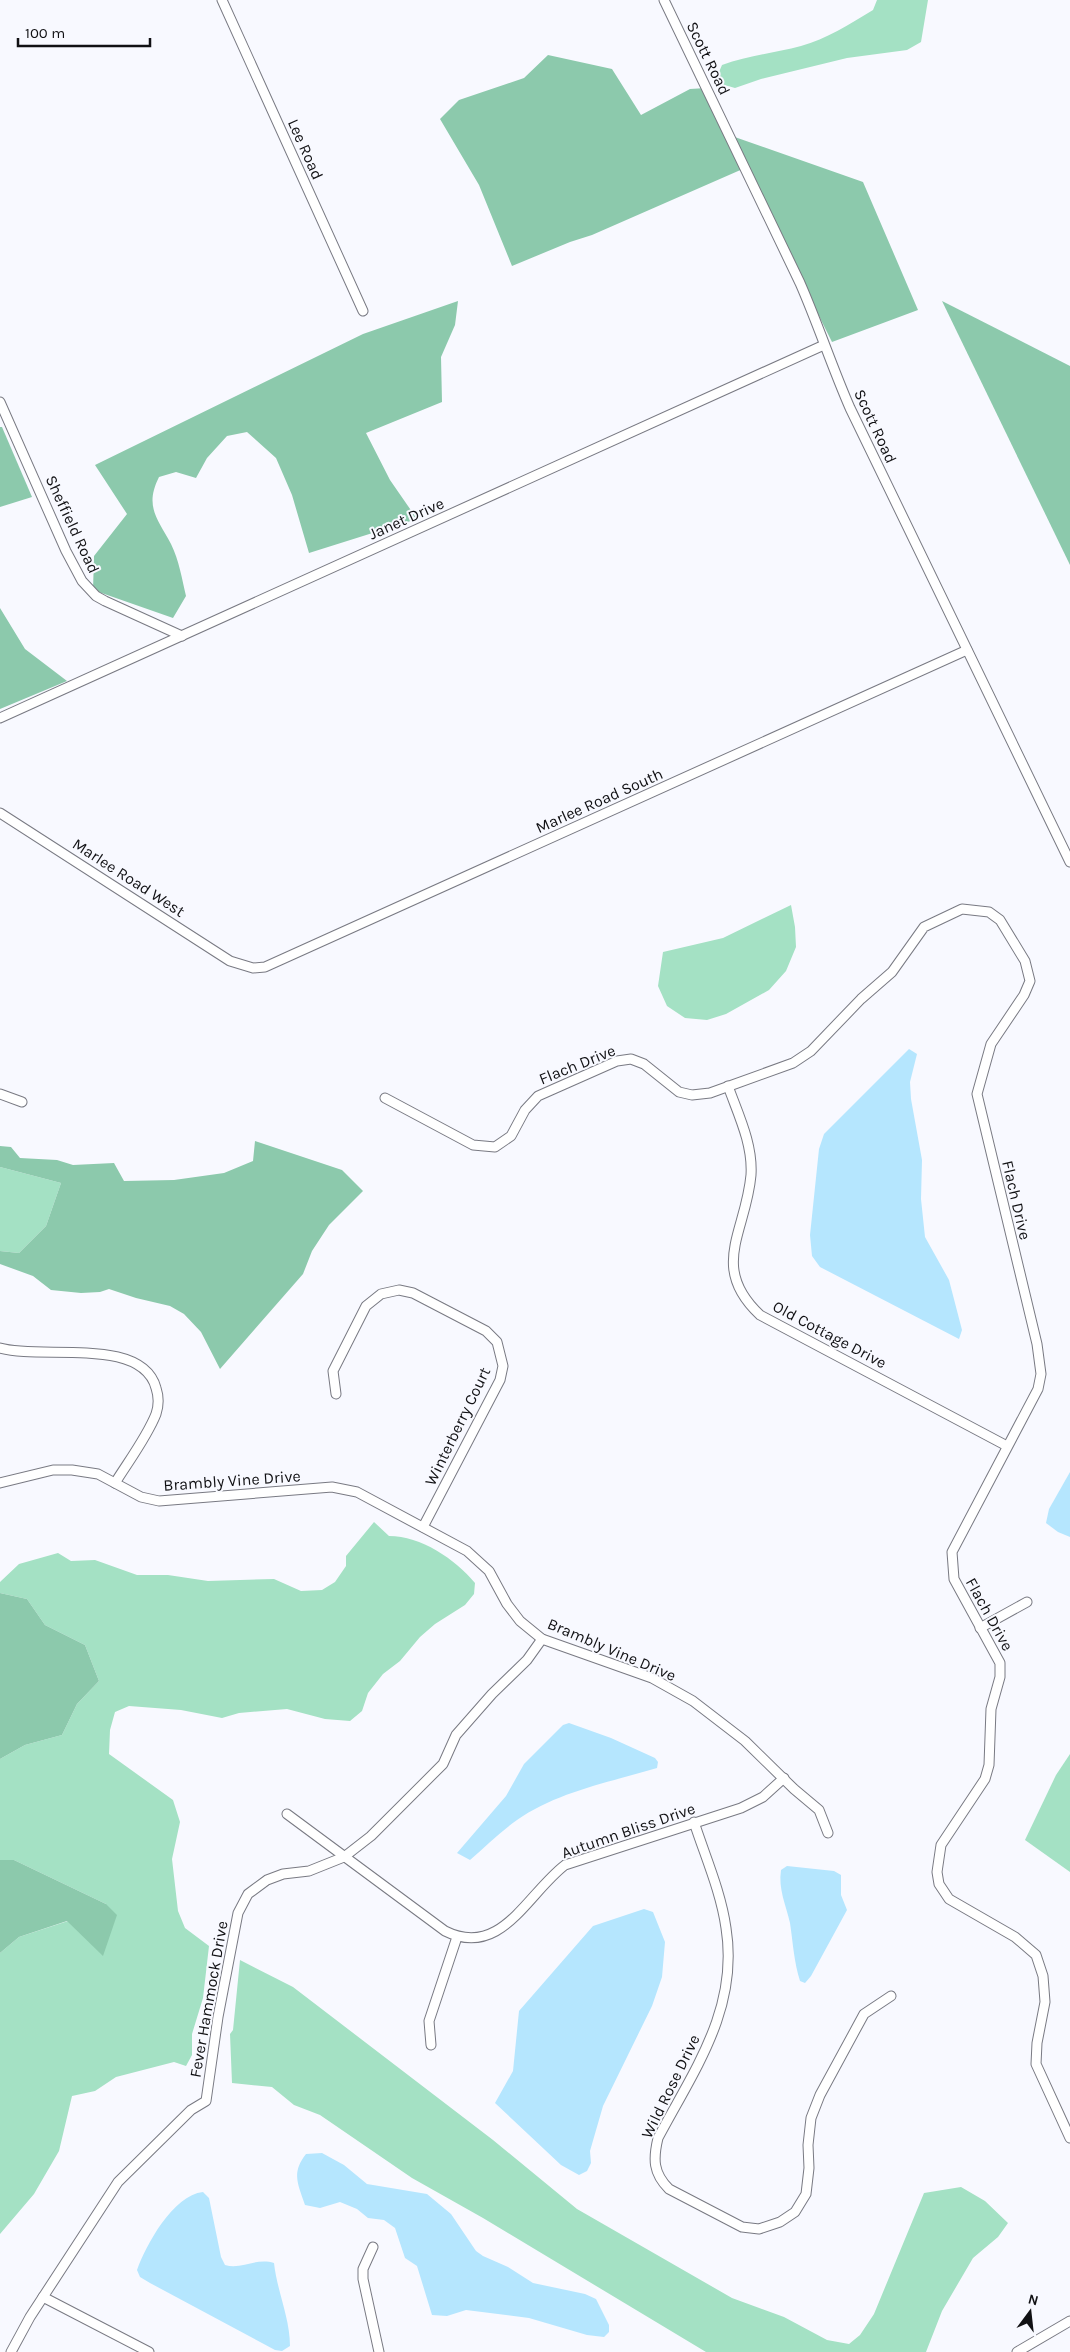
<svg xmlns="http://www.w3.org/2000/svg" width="1070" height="2352" font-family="Karla,sans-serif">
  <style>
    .green { fill: #a4e1c4 }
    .forest { fill: #8cc9ac }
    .water { fill: #b5e6fe }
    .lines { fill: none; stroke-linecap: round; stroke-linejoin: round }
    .minor-casing { stroke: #797a83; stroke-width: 11 }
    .minor { stroke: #fff; stroke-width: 9 }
    .labels { text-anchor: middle; stroke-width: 4; stroke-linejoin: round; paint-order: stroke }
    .street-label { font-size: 16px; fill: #111114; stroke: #f8f9ff }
  </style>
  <rect width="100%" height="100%" fill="#f8f9ff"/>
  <g class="green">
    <path d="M 877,0 L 928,0 L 921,42 L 907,50 L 847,58 L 761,79 L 735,88 L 721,84 L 716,79 L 722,65 C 747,56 774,53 801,46 C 826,39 850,24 873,10 Z"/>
    <path d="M 791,905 L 795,927 L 796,947 L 786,971 L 769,990 L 726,1014 L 707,1020 L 685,1018 L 667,1006 L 658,986 L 663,952 L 723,938 Z"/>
    <path d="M 0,1167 L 61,1183 L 46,1226 L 19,1253 L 0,1251 Z"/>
    <path d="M 374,1522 L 389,1536 C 421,1536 455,1559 475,1583 L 474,1594 L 465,1605 L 435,1624 L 420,1637 L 400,1661 L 383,1674 L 368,1693 L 362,1711 L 350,1721 L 325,1719 L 287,1709 L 239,1713 L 222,1718 L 181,1710 L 129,1706 L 115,1712 L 110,1730 L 109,1754 L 173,1800 L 180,1822 L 172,1859 L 178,1911 L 185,1928 L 209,1946 L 203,1998 L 192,2034 L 192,2055 L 186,2066 L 174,2062 L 116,2077 L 95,2091 L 72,2096 L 59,2151 L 34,2194 L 0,2234 L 0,1953 L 19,1937 L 68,1921 L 106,1904 L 14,1860 L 0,1860 L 0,1759 L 25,1745 L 62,1735 L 77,1704 L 99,1681 L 85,1645 L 45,1625 L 27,1599 L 0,1593 L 0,1582 L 19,1564 L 58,1553 L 71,1561 L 95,1560 L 137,1575 L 168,1575 L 208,1581 L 274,1579 L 301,1591 L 322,1590 L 335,1582 L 346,1566 L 346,1556 Z"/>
    <path d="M 1070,1754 L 1070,1872 L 1025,1840 L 1056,1775 Z"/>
    <path d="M 240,1960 L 293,1987 L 493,2140 L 577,2209 L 732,2298 L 784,2317 L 827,2340 L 849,2344 L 860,2335 L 874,2314 L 924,2193 L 961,2187 L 985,2201 L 1008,2223 L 998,2237 L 973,2258 L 942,2311 L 926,2352 L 706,2352 L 483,2218 L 412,2178 L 320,2115 L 294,2105 L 272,2087 L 232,2083 L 230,2034 L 233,2030 Z"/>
  </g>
  <g class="forest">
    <path d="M 548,55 L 612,69 L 641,115 L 690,89 L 706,88 L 729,135 L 863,182 L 918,310 L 832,342 L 745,168 L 592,235 L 570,242 L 512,266 L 479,185 L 440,119 L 459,100 L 524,78 Z"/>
    <path d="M 458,301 L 455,325 L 441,357 L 442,402 L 366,433 L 390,480 L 417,519 L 309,553 L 292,495 L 276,458 L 247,432 L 227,436 L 207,458 L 196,478 L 176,472 L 159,477 C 144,507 158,519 171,544 C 179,560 182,579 186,596 L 173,618 L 93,590 L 94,556 L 127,514 L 95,465 L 363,334 Z"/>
    <path d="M 942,301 L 1070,366 L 1070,565 Z"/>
    <path d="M 0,427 L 2,427 L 32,497 L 0,507 Z"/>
    <path d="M 0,608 L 25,649 L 67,681 L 0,709 Z"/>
    <path d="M 255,1141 L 342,1170 L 363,1191 L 329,1225 L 312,1251 L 303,1274 L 220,1369 L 201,1332 L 184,1314 L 170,1306 L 136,1298 L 109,1289 L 100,1292 L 81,1293 L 51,1290 L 33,1276 L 0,1264 L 0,1251 L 19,1253 L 46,1226 L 61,1183 L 0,1167 L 0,1146 L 11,1147 L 20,1158 L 57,1160 L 73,1165 L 114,1163 L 124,1181 L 174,1180 L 224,1173 L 253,1161 Z"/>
    <path d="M 0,1593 L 27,1599 L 45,1625 L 85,1645 L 99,1681 L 77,1704 L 62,1735 L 25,1745 L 0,1759 Z"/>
    <path d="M 0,1860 L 14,1860 L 106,1904 L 117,1915 L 103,1956 L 67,1921 L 19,1937 L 0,1953 Z"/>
  </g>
  <g class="water">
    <path d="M 909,1049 L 917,1054 L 910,1082 L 911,1099 L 922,1160 L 921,1199 L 925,1237 L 949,1280 L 962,1330 L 959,1339 L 820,1267 L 812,1256 L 810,1235 L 819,1149 L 824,1134 Z"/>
    <path d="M 1070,1472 L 1070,1537 L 1058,1532 L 1046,1523 L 1049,1509 Z"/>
    <path d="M 569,1723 L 611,1738 L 655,1758 L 658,1762 L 657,1768 C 610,1782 557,1792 517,1820 C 500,1832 485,1847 470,1860 L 457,1853 L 506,1796 L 524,1764 L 563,1725 Z"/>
    <path d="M 787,1866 L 834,1871 L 841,1875 L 841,1895 L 847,1910 L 811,1976 L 805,1983 L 800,1981 C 794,1962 793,1943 790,1923 C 786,1905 778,1889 781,1870 Z"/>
    <path d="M 644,1909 L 653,1912 L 665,1942 L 662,1977 L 652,2006 L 603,2106 L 590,2151 L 591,2163 L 587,2171 L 579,2175 L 561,2165 L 495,2103 L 513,2071 L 519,2011 L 593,1926 Z"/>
    <path d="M 322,2153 L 344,2165 L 367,2184 L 427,2194 L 451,2214 L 476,2251 L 483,2256 L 508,2267 L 533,2283 L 585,2294 L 596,2299 L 609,2325 L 609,2332 L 604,2337 L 587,2335 L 529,2318 L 466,2310 L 447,2316 L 432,2315 L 417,2266 L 405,2258 L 395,2228 L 384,2220 L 368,2218 L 357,2209 L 340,2202 L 320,2208 L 305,2205 C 298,2184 291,2173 306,2154 Z"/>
    <path d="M 203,2192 L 209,2198 L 221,2257 L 225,2265 C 242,2270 256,2257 274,2263 C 277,2291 290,2318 290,2346 L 282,2351 L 275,2350 L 150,2283 L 140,2277 L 137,2270 C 146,2245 173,2195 203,2192 Z"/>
  </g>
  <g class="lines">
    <g class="minor-casing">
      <g id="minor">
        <path d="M 222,0 L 363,311"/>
        <path d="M 664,0 L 800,283 C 818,324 832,367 850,408 L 1070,862"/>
        <path d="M 0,402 L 66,551 L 82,581 L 96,596 L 105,601 L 182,636"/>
        <path d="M 0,718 L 824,345"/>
        <path d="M 0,813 L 230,961 L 253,968 L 265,967 L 967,650"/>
        <path d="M 728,1086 C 738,1114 753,1144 751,1175 C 746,1232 709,1267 760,1315 L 1007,1446"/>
        <path d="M 0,1094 L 22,1102"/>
        <path d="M 385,1098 L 473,1145 L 495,1147 L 511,1136 L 525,1110 L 538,1096 L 617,1061 L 631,1059 L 644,1064 L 679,1092 L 692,1095 L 710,1093 L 793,1063 L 811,1051 L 861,999 L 892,972 L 924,927 L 962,909 L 989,912 L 1000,920 L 1025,961 L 1030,981 L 1024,995 L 991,1044 L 977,1094 L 1037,1344 L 1041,1374 L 1038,1389 L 952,1552 L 954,1579 L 1000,1663 L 1000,1677 L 991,1709 L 989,1765 L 985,1779 L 941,1845 L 937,1872 L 939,1884 L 949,1899 L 1015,1937 L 1036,1955 L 1043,1976 L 1045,2002 L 1037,2043 L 1036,2064 L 1070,2138"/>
        <path d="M 0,1348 C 41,1360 142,1336 156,1388 C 159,1397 159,1405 156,1414 C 147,1437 128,1462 115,1483"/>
        <path d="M 336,1394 L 333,1371 L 366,1306 L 381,1294 L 399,1290 L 413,1293 L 486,1331 L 497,1342 L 503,1366 L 500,1380 L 423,1527"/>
        <path d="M 0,1483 L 53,1470 L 72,1470 L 98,1474 L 141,1497 L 159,1501 L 332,1487 L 357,1492 L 467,1551 L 489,1571 L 507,1604 L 520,1621 L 542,1639 L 652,1678 L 693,1701 L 745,1741 L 794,1789 L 819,1810 L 828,1833"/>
        <path d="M 980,1628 L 1027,1602"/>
        <path d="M 287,1814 L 445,1931 C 501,1959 527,1894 565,1865 L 741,1808 L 763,1797 L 784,1778"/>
        <path d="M 694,1822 C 705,1856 721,1892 726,1928 C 739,2009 694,2070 658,2138 C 653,2159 653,2173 669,2189 L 742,2227 L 759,2229 L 780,2222 L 795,2212 L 806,2194 L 809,2168 L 808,2145 L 811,2118 L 820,2095 L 864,2014 L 891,1996"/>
        <path d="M 431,2045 L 429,2021 L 457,1937"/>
        <path d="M 373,2247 L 363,2269 L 363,2279 L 379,2352"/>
        <path d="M 43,2297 L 149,2352"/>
        <path d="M 11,2352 L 30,2317 L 118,2182 L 191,2110 L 206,2101 L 218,2017 L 238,1913 L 248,1894 L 267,1880 L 283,1874 L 309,1871 L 344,1857 L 371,1836 L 443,1764 L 456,1735 L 492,1694 L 527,1660 L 542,1639"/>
        <path d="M 1017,2352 L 1070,2321"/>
      </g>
    </g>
    <use href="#minor" class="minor"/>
  </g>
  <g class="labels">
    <g class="street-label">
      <text transform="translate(709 58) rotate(64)" y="6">Scott Road</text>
      <text transform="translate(306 149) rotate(66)" y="6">Lee Road</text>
      <text transform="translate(876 426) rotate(65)" y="6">Scott Road</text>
      <text transform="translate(406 518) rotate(-24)" y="6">Janet Drive</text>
      <text transform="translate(73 524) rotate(65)" y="6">Sheffield Road</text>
      <text transform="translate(599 800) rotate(-24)" y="6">Marlee Road South</text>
      <text transform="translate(129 877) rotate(33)" y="6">Marlee Road West</text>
      <text transform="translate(577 1064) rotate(-22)" y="6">Flach Drive</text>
      <text transform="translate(1017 1200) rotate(77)" y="6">Flach Drive</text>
      <text transform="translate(830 1334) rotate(28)" y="6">Old Cottage Drive</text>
      <text transform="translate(457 1426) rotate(-64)" y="6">Winterberry Court</text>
      <text transform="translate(232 1480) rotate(-4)" y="6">Brambly Vine Drive</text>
      <text transform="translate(990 1614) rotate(61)" y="6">Flach Drive</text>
      <text transform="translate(612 1649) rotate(23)" y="6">Brambly Vine Drive</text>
      <text transform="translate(628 1830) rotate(-19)" y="6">Autumn Bliss Drive</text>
      <text transform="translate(208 1999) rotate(-80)" y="6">Fever Hammock Drive</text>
      <text transform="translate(670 2086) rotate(-64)" y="6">Wild Rose Drive</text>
    </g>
  </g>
  <g transform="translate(1030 2312) rotate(15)" stroke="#f8f9ff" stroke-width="4" paint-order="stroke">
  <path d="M0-4L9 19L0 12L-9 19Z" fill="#111114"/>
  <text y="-8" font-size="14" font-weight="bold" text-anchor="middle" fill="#111114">N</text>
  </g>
  <path d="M18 38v8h132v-8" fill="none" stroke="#111114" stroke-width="2.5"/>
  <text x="25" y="38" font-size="15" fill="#111114" stroke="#f8f9ff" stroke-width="4" paint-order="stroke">100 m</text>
</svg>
